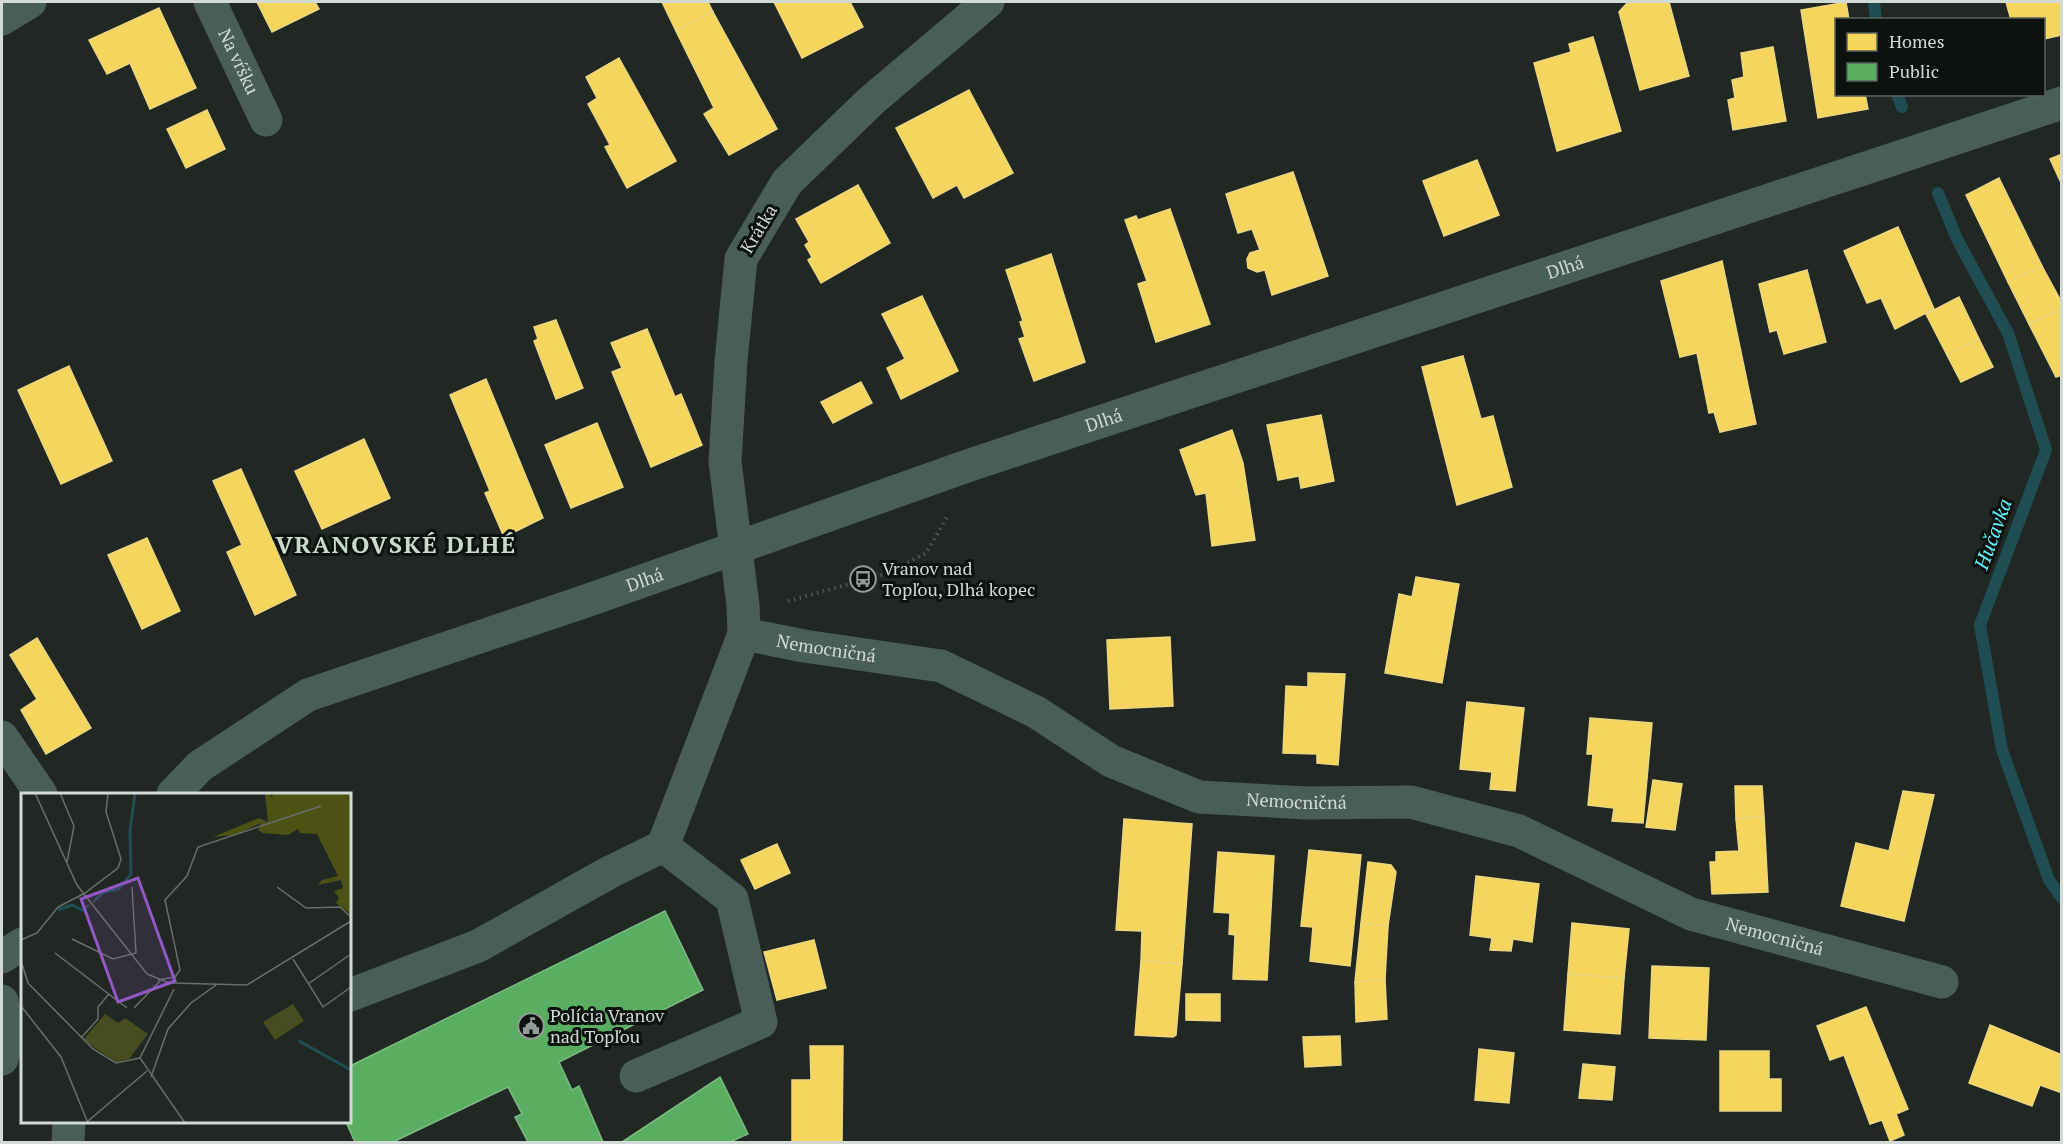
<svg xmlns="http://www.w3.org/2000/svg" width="2063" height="1144" font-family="'PT Serif',serif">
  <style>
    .homes { fill: #f6d55c; stroke: #ebd680; stroke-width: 1.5 }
    .public { fill: #5aae61; stroke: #7ebb84; stroke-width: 1.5 }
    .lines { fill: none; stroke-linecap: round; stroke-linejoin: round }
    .stream { stroke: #1f4e52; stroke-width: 12 }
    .path { stroke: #4b5956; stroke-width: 4; stroke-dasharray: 1.5 4.5; stroke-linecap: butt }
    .minor { stroke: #495d59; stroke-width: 33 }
    .labels { text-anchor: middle; stroke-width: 6; stroke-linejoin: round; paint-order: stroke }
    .street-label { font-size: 18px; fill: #d2dad5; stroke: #0c120e }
    .poi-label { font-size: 18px; fill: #d2dad5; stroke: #0c120e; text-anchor: start }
    .water-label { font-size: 20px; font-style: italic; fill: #65f0fd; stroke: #0c120e }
    .district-label { font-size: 24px; font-weight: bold; letter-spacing: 1.5px; fill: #c9d9cf; stroke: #0c120e }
    .inset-river { fill: none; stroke: #1f4e52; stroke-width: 3 }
    .inset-road { fill: none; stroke: #686f6b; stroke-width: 1.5 }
    .view { fill: #9158c4; fill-opacity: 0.15; stroke: #9158c4; stroke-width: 3 }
    .inset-edge { fill: none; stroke: #d2dad5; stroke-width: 3 }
  </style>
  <rect width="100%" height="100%" fill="#212824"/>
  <g class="homes">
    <path d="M 257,2 L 315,2 L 319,9 L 272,32 Z"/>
    <path d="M 662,2 L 708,2 L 713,12 L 676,31 Z"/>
    <path d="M 774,2 L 850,2 L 863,27 L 802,58 Z"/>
    <path d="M 1628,2 L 1669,2 L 1689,76 L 1640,90 L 1619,12 Z"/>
    <path d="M 1846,2 L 1849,20 L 1836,20 L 1836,94 L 1865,94 L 1868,109 L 1818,118 L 1801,10 Z"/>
    <path d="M 2006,2 L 2062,2 L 2062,35 L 2044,39 L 2044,20 L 2011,20 Z"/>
    <path d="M 159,8 L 196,88 L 150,109 L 130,63 L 107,74 L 89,40 Z"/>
    <path d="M 713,12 L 777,129 L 729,155 L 704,114 L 714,108 L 676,31 Z"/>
    <path d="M 1593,37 L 1621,131 L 1557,151 L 1534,63 L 1571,52 L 1569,44 Z"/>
    <path d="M 1773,47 L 1786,121 L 1733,130 L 1728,100 L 1735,98 L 1732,80 L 1744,77 L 1741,53 Z"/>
    <path d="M 619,58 L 676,161 L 627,188 L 605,147 L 610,145 L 588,104 L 597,98 L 586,77 Z"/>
    <path d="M 969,90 L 1013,173 L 964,198 L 957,185 L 933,198 L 896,128 Z"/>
    <path d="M 207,110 L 225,149 L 186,168 L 167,129 Z"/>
    <path d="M 2062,154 L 2062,185 L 2050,159 Z"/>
    <path d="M 1477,160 L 1499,215 L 1444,236 L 1423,181 Z"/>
    <path d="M 1293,172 L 1328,276 L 1272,295 L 1265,270 L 1257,272 L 1248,268 L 1247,259 L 1250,253 L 1260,250 L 1252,229 L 1238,233 L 1226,194 Z"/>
    <path d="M 1999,178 L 2042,266 L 2008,282 L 1966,195 Z"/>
    <path d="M 858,185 L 890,243 L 821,283 L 808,260 L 812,257 L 805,245 L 809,242 L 796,219 Z"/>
    <path d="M 1170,209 L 1210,324 L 1156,342 L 1138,284 L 1147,281 L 1125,220 L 1136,216 L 1138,220 Z"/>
    <path d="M 1898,227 L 1934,309 L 1895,329 L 1881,298 L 1867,303 L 1844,251 Z"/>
    <path d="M 1051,254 L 1085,362 L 1034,381 L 1019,339 L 1025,337 L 1020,322 L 1023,321 L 1006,270 Z"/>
    <path d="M 1722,261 L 1756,424 L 1720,432 L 1714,412 L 1709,413 L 1697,353 L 1680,357 L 1661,281 Z"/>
    <path d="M 2042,266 L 2062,303 L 2062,309 L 2029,324 L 2008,282 Z"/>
    <path d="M 1807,270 L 1826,342 L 1784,354 L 1777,330 L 1770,332 L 1759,284 Z"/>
    <path d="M 922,296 L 958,371 L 901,399 L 887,368 L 905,359 L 882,314 Z"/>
    <path d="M 1959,297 L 1979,339 L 1947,355 L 1926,314 Z"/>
    <path d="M 2062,309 L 2062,375 L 2056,377 L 2029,324 Z"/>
    <path d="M 556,320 L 583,388 L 556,399 L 534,341 L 538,339 L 534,327 Z"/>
    <path d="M 647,329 L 675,397 L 681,394 L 702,445 L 651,467 L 612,372 L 622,368 L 611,343 Z"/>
    <path d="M 1979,339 L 1993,367 L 1961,382 L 1947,355 Z"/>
    <path d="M 1463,356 L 1481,419 L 1493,416 L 1512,487 L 1457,505 L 1422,367 Z"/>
    <path d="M 69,366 L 112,461 L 61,484 L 18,390 Z"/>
    <path d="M 486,379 L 543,518 L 504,537 L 485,493 L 490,491 L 450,395 Z"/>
    <path d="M 861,382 L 872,403 L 833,423 L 821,402 Z"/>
    <path d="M 1321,415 L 1334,481 L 1301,488 L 1299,476 L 1278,480 L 1267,425 Z"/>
    <path d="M 597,423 L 623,487 L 571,508 L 545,445 Z"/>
    <path d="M 1232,430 L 1243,463 L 1255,540 L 1212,546 L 1206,493 L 1196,495 L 1180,450 Z"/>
    <path d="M 364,439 L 390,498 L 322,529 L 295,471 Z"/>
    <path d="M 241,469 L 296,595 L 255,615 L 227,552 L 242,545 L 213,481 Z"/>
    <path d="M 147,538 L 180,611 L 142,629 L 108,555 Z"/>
    <path d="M 1416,577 L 1459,584 L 1442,683 L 1385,673 L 1399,594 L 1412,597 Z"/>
    <path d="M 1170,637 L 1173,706 L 1110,709 L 1107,640 Z"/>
    <path d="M 37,638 L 91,728 L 46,754 L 21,710 L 37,699 L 10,655 Z"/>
    <path d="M 1308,673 L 1345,674 L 1338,765 L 1317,763 L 1317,754 L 1283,753 L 1286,686 L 1308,687 Z"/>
    <path d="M 1467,702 L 1524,708 L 1515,791 L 1490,789 L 1492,772 L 1460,769 Z"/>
    <path d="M 1590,718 L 1652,723 L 1643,823 L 1612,821 L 1614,808 L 1588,805 L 1593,754 L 1587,754 Z"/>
    <path d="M 1653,780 L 1682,784 L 1675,830 L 1646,827 Z"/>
    <path d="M 1735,786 L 1762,786 L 1764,816 L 1736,819 Z"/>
    <path d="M 1903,791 L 1934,795 L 1904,921 L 1841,906 L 1856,843 L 1889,851 Z"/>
    <path d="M 1764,816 L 1768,892 L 1712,894 L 1710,862 L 1716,862 L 1716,852 L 1739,851 L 1736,819 Z"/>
    <path d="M 1124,819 L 1192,824 L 1182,964 L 1141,961 L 1142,931 L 1116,930 Z"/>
    <path d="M 777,844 L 790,873 L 755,889 L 741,860 Z"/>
    <path d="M 1309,850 L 1361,855 L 1350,966 L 1310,961 L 1313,927 L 1301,926 Z"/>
    <path d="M 1218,852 L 1274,856 L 1267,980 L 1233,979 L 1235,935 L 1229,934 L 1230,913 L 1214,912 Z"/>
    <path d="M 1368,862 L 1391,865 L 1396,872 L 1388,926 L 1361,923 Z"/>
    <path d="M 1476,876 L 1539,884 L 1532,942 L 1513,939 L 1511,951 L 1490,950 L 1492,938 L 1470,935 Z"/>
    <path d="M 1361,923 L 1388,926 L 1385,979 L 1355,982 Z"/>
    <path d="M 1572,923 L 1629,929 L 1624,978 L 1568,974 Z"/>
    <path d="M 814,940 L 826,988 L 777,1000 L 764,952 Z"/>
    <path d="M 1141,961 L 1182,964 L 1176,1035 L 1173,1037 L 1135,1035 Z"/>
    <path d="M 1652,966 L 1709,968 L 1706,1040 L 1649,1038 Z"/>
    <path d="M 1568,974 L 1624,978 L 1620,1034 L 1564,1030 Z"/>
    <path d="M 1385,979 L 1387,1019 L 1356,1022 L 1355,982 Z"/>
    <path d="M 1186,994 L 1220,994 L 1220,1021 L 1186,1020 Z"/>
    <path d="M 1866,1007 L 1908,1109 L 1896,1114 L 1904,1135 L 1890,1141 L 1882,1120 L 1870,1124 L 1844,1055 L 1830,1060 L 1817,1026 Z"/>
    <path d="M 1990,1025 L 2062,1055 L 2062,1093 L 2040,1085 L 2032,1106 L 1969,1083 Z"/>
    <path d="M 1340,1036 L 1341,1065 L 1305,1067 L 1303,1037 Z"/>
    <path d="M 810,1046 L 843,1046 L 842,1142 L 792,1142 L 792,1080 L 811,1080 Z"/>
    <path d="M 1479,1049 L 1514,1053 L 1509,1103 L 1475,1100 Z"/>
    <path d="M 1720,1051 L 1769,1051 L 1769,1079 L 1781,1079 L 1781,1111 L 1720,1111 Z"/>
    <path d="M 1583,1064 L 1615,1067 L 1612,1100 L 1579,1098 Z"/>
  </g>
  <g class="public">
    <path d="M 665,911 L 703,990 L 559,1062 L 572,1090 L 579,1086 L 603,1142 L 528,1142 L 515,1117 L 522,1114 L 508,1087 L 393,1142 L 355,1142 L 346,1122 L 350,1122 L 350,1066 Z"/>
    <path d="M 720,1077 L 748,1134 L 730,1142 L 622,1142 Z"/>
  </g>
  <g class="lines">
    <g class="stream">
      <path d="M 1874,2 L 1876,20"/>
      <path d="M 1897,94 L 1902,107"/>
      <path d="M 1938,193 L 1957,239 L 2008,333 L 2046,450 L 1980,625 L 2002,750 L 2049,880 L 2062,898"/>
    </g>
    <path class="path" d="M 788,601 L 885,574 L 926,553 L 947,517"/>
    <g class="minor">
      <path id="s1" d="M 210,2 L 266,120"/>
      <path id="s2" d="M 988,2 L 871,101 L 787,182 L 741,259 L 731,361 L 725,462 L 743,605 L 744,634 L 804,646 L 941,666 L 1036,712 L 1111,761 L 1199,797 L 1307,803 L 1411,802 L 1519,831 L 1691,914 L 1942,982"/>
      <path d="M 2,19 L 30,2"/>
      <path d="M 2,737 L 41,794"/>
      <path id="s3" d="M 173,794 L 200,766 L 308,695 L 586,601 L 970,465 L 2062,103"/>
      <path d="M 2,957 L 22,944"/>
      <path d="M 350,995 L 478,946 L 610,872 L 663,846 L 744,634"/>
      <path d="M 2,1001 L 8,1030 L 2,1059"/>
      <path d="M 636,1076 L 761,1022 L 732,899 L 663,846"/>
      <path d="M 68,1142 L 69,1122"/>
    </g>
  </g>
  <defs>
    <g id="bus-ring" transform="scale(1.35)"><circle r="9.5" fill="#0c120e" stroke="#949c97" stroke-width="1.5"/><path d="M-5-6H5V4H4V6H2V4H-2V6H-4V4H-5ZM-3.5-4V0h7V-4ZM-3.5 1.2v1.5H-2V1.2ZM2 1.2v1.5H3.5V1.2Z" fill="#949c97"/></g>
    <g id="civic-ring" transform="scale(1.35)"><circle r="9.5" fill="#0c120e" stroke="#949c97" stroke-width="1.5"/><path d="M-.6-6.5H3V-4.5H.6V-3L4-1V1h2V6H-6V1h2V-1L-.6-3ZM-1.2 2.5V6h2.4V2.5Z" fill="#949c97"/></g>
  </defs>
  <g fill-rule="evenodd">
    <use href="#bus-ring" x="863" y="579"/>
    <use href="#civic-ring" x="531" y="1026"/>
  </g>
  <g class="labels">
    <g class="street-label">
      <text dy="6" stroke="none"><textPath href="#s1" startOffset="66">Na vŕšku</textPath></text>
      <text transform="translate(759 229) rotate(-59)" y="6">Krátka</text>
      <text dy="6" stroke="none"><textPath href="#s3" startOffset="1496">Dlhá</textPath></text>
      <text dy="6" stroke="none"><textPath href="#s3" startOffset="1010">Dlhá</textPath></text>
      <text dy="6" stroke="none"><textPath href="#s3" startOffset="524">Dlhá</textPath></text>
      <text dy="6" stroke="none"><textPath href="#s2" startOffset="820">Nemocničná</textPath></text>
      <text dy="6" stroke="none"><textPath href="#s2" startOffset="1324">Nemocničná</textPath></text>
      <text dy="6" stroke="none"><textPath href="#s2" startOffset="1828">Nemocničná</textPath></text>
    </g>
    <g class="poi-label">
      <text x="882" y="575">Vranov nad<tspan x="882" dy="21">Topľou, Dlhá kopec</tspan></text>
      <text x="550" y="1022">Polícia Vranov<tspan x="550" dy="21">nad Topľou</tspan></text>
    </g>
    <g class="water-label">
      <text transform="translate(1993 534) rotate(-70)" y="7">Hučavka</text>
    </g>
    <g class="district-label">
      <text x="396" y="553">VRANOVSKÉ DLHÉ</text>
    </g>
  </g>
  <g transform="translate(21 793)">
    <rect width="330" height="330" fill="#212824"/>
    <path d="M 272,211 L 283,228 L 254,247 L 242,229 ZM 84,221 L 97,230 L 104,225 L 127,241 L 108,266 L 95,269 L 62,247 Z" fill="#474d20"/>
    <path d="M 244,0 L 250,2 L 250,5 L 253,0 L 330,0 L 330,121 L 315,110 L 318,105 L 313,98 L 322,95 L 320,87 L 297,92 L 301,87 L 317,83 L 296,41 L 279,40 L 277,36 L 267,42 L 242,40 L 237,37 L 240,30 L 214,42 L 192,44 L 238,25 L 247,29 Z" fill="#4b5214"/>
    <path class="inset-river" d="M 72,109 L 83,99 L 98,96 L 110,81 L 109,38 L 114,0M 37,117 L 51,112 L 61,117 L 68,112M 278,248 L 330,277"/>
    <path class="inset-road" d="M 14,0 L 56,92 L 126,181 L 148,190M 39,0 L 53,33 L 46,69M 256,94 L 285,115 L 319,114 L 330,124M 51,146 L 92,166 L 115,160 L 111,94M 0,147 L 16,140 L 37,114 L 64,100 L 97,75 L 100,66 L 85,19 L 87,0M 34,160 L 106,215M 272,166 L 302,214 L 330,194M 0,168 L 7,190 L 72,256 L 95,270 L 119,265M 137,187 L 154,184 L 159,177 L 144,107 L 166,83 L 177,54 L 300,13M 151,190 L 226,192 L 330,128M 287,191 L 330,161M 153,196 L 119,265 L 164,330M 0,213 L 40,264 L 67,330M 113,215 L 139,188M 60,245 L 77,226 L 77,214 L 88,201M 130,284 L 147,236 L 170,210 L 195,192M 67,328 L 126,278"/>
    <path class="view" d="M 117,85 L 154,188 L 97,209 L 60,106 Z"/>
    <rect width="330" height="330" class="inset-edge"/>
  </g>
  <rect width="2063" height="1144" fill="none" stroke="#d2dad5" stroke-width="6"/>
  <rect x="1835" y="18" width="210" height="78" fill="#0c120e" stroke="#5b625e" stroke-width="1.5"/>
  <rect x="1847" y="33" width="30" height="18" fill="#f6d55c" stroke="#5b625e" stroke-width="1.5"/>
  <text x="1889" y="48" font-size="18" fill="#d2dad5">Homes</text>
  <rect x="1847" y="63" width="30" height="18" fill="#5aae61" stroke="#5b625e" stroke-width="1.5"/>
  <text x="1889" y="78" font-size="18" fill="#d2dad5">Public</text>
</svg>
